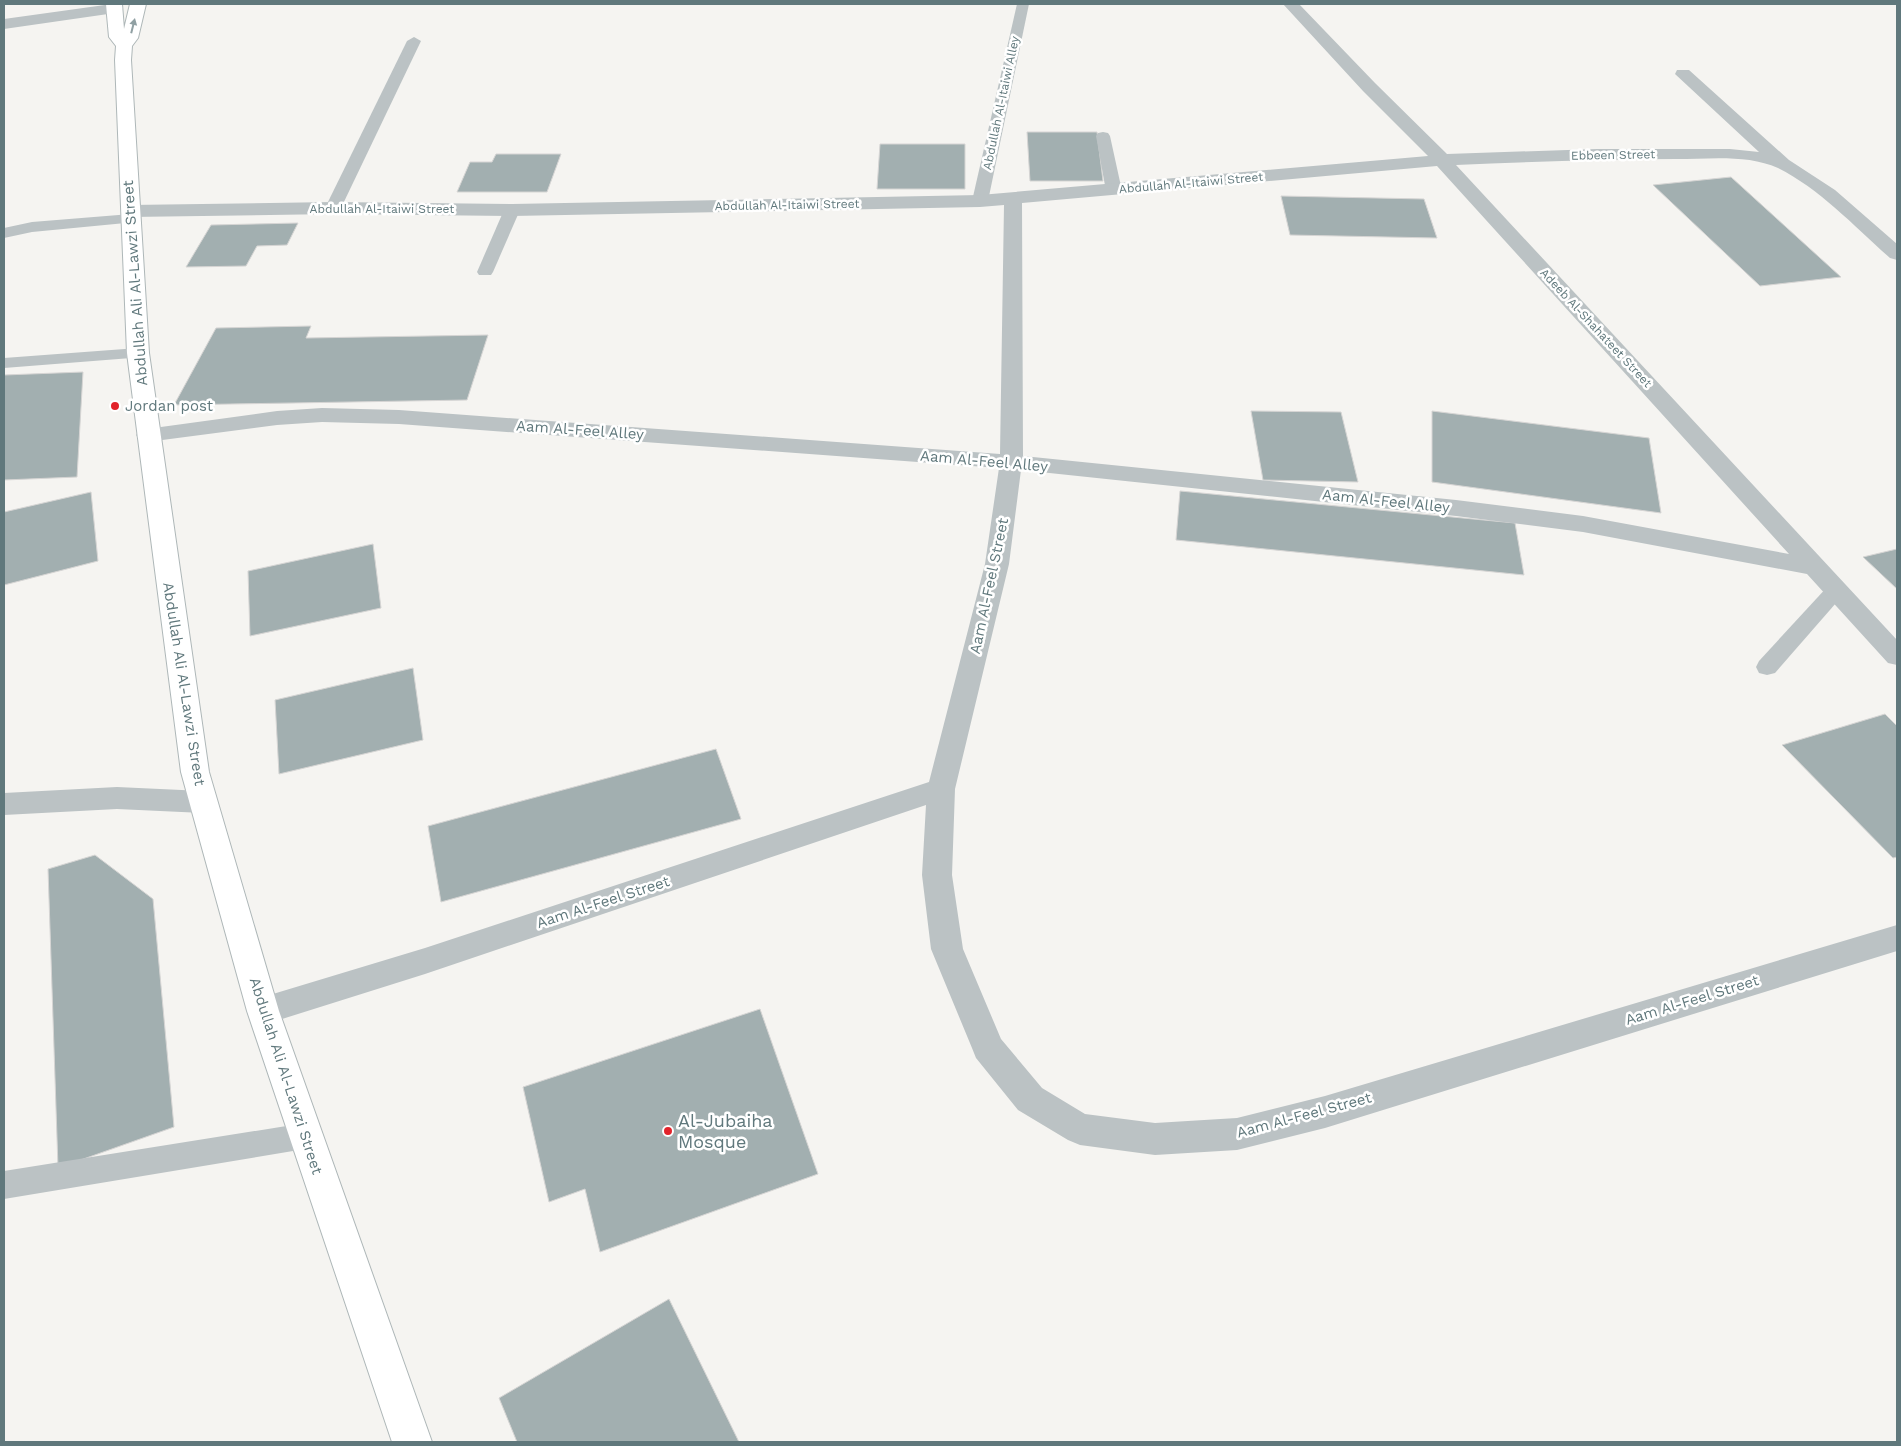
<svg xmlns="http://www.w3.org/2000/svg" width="1901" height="1446" font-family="'Work Sans',sans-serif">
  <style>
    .building { fill: #a2afb0; stroke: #d6d5d4 }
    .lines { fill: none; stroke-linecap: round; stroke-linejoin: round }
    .secondary-casing { stroke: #aeb7b8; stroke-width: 2 }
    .lane { fill: #bbc2c4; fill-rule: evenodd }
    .street { fill: #bbc2c4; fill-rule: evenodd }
    .secondary { fill: #fff; fill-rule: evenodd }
    .oneway { fill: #90a0a3 }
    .poi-dot { fill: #e2232b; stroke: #fff; stroke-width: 2 }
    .labels { text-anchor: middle; stroke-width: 5; stroke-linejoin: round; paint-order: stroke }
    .far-street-label { font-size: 12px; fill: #60787c; stroke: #fff }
    .street-label { font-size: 15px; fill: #60787c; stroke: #fff }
    .poi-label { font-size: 15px; fill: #60787c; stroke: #fff; text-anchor: start }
    .near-poi-label { font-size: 18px; fill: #60787c; stroke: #fff; text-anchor: start }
  </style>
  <rect width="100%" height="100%" fill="#f5f4f1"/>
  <g class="building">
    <path d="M 1027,132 L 1097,132 L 1103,181 L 1030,181 Z"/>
    <path d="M 880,144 L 965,144 L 965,189 L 877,189 Z"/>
    <path d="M 496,154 L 561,154 L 547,192 L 457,192 L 470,162 L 492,162 Z"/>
    <path d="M 1731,177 L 1841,277 L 1760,286 L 1653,185 Z"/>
    <path d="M 1281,196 L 1424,199 L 1437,238 L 1290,235 Z"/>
    <path d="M 298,223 L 287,245 L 257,246 L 246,266 L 186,267 L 211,225 Z"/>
    <path d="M 311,326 L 306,338 L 488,335 L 467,400 L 174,405 L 216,328 Z"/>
    <path d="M 83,372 L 77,477 L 4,480 L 4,375 Z"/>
    <path d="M 1251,411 L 1341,412 L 1358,482 L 1263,480 Z"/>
    <path d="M 1432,411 L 1649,438 L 1661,513 L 1432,482 Z"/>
    <path d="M 1180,491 L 1515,523 L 1524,575 L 1176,540 Z"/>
    <path d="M 91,492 L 98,561 L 4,585 L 4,512 Z"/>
    <path d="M 373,544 L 381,608 L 250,636 L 248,571 Z"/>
    <path d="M 1897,549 L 1897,589 L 1863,557 Z"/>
    <path d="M 413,668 L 423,740 L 279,774 L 275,700 Z"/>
    <path d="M 1885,714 L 1897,726 L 1897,857 L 1893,858 L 1782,745 Z"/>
    <path d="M 716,749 L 741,819 L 441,902 L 428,826 Z"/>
    <path d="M 95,855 L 153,899 L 174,1127 L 58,1168 L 48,869 Z"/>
    <path d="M 760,1009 L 818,1174 L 600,1252 L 585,1189 L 549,1202 L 523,1087 Z"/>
    <path d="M 669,1299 L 739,1442 L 517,1442 L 499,1398 Z"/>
  </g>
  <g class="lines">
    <g class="secondary-casing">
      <path id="secondary" d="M 106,4 L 122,4 L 124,29 L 130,4 L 146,4 L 138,38 L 132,46 L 131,60 L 149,353 L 209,772 L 279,1011 L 432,1442 L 392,1442 L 247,1011 L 181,772 L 127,353 L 115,60 L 116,46 L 109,37 Z"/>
    </g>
    <g class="lane">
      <path d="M 1017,4 L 1029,4 L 988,201 L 985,204 L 975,204 L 972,201 Z"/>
      <path d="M 414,37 L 421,41 L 341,208 L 338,211 L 328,211 L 325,208 L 407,41 Z"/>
      <path d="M 1103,132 L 1108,133 L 1110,136 L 1122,191 L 1119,194 L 1109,194 L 1106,191 L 1096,136 L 1098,133 Z"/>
      <path d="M 512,205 L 517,207 L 520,210 L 493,272 L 491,275 L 479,275 L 477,272 L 504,210 L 507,207 Z"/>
      <path d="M 131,214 L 136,216 L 139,219 L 136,222 L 32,232 L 4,238 L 4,228 L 32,222 Z"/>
      <path d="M 138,348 L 144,349 L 147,353 L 144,357 L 4,368 L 4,358 Z"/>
      <path d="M 1836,583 L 1843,585 L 1846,590 L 1843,595 L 1775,673 L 1767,675 L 1759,673 L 1756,667 L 1759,661 L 1829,585 Z"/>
      <path d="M 305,1123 L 315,1127 L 319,1136 L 315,1145 L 305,1149 L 4,1199 L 4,1171 Z"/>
    </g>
    <g class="street">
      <path d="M 112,4 L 120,5 L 123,8 L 120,11 L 115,13 L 4,29 L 4,19 Z"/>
      <path d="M 1283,4 L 1299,4 L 1375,83 L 1447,154 L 1597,149 L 1730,149 L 1759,152 L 1675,74 L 1677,70 L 1689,70 L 1789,160 L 1835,190 L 1897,244 L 1897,260 L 1890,258 C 1855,227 1820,189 1778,168 C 1748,154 1708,159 1676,159 C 1603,159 1530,162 1456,165 L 1897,640 L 1897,665 L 1888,663 L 1807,574 L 1583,532 L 1456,516 L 1021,470 L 1009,564 L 955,789 L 952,875 L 963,949 L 1001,1039 L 1042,1088 L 1085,1114 L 1155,1123 L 1237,1118 L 1325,1096 L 1897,925 L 1897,951 L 1325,1128 L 1237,1150 L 1155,1155 L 1080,1145 L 1068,1140 L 1018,1110 L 976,1058 L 972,1048 L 931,949 L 922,875 L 926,805 L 425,974 L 263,1025 L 252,1021 L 247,1011 L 252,1001 L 263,997 L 425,948 L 929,782 L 985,564 L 999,468 L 399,424 L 322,422 L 277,425 L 147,442 L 139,440 L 136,435 L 139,430 L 277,411 L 322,408 L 399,410 L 1000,454 L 1004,205 L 980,207 L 512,216 L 333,214 L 130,217 L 123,215 L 121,211 L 123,207 L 130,205 L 333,202 L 512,204 L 980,195 L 1428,156 L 1363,91 ZM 1437,166 L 1789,554 L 1583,516 L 1456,500 L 1023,456 L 1022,203 Z"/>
      <path d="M 117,787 L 203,791 L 213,794 L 217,802 L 213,810 L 203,813 L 117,809 L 4,815 L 4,793 Z"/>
    </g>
    <use href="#secondary" class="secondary"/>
  </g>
  <defs><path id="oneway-solid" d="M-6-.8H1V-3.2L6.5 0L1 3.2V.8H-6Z" transform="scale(1.25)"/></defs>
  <use class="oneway" href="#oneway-solid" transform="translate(133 26) rotate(-76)"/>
  <g class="poi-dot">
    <circle cx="115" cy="406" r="5"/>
    <circle cx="668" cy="1131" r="5"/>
  </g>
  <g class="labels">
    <g class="far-street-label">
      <text transform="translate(1001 103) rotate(-78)" y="4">Abdullah Al-Itaiwi Alley</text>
      <text transform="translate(1613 155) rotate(-1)" y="4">Ebbeen Street</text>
      <text transform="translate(1191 183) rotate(-5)" y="4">Abdullah Al-Itaiwi Street</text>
      <text transform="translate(787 205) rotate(-1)" y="4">Abdullah Al-Itaiwi Street</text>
      <text x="382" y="213">Abdullah Al-Itaiwi Street</text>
      <text transform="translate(1596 328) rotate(47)" y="4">Adeeb Al-Shahateet Street</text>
    </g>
    <g class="street-label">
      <text transform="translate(135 283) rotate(-94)" y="5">Abdullah Ali Al-Lawzi Street</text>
      <text transform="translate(580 430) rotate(4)" y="5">Aam Al-Feel Alley</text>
      <text transform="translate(984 461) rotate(5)" y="5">Aam Al-Feel Alley</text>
      <text transform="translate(1386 501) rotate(6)" y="5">Aam Al-Feel Alley</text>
      <text transform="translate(989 586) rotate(-78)" y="5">Aam Al-Feel Street</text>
      <text transform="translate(184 684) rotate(81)" y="5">Abdullah Ali Al-Lawzi Street</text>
      <text transform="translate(603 902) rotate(-18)" y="5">Aam Al-Feel Street</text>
      <text transform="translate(1692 1000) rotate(-17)" y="5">Aam Al-Feel Street</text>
      <text transform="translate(286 1076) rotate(72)" y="5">Abdullah Ali Al-Lawzi Street</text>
      <text transform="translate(1304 1115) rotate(-15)" y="5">Aam Al-Feel Street</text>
    </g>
    <g class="poi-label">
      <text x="125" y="411">Jordan post</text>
    </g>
    <g class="near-poi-label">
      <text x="678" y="1127">Al-Jubaiha<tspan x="678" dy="21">Mosque</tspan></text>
    </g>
  </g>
  <rect width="1901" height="1446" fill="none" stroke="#60787c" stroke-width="10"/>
</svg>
